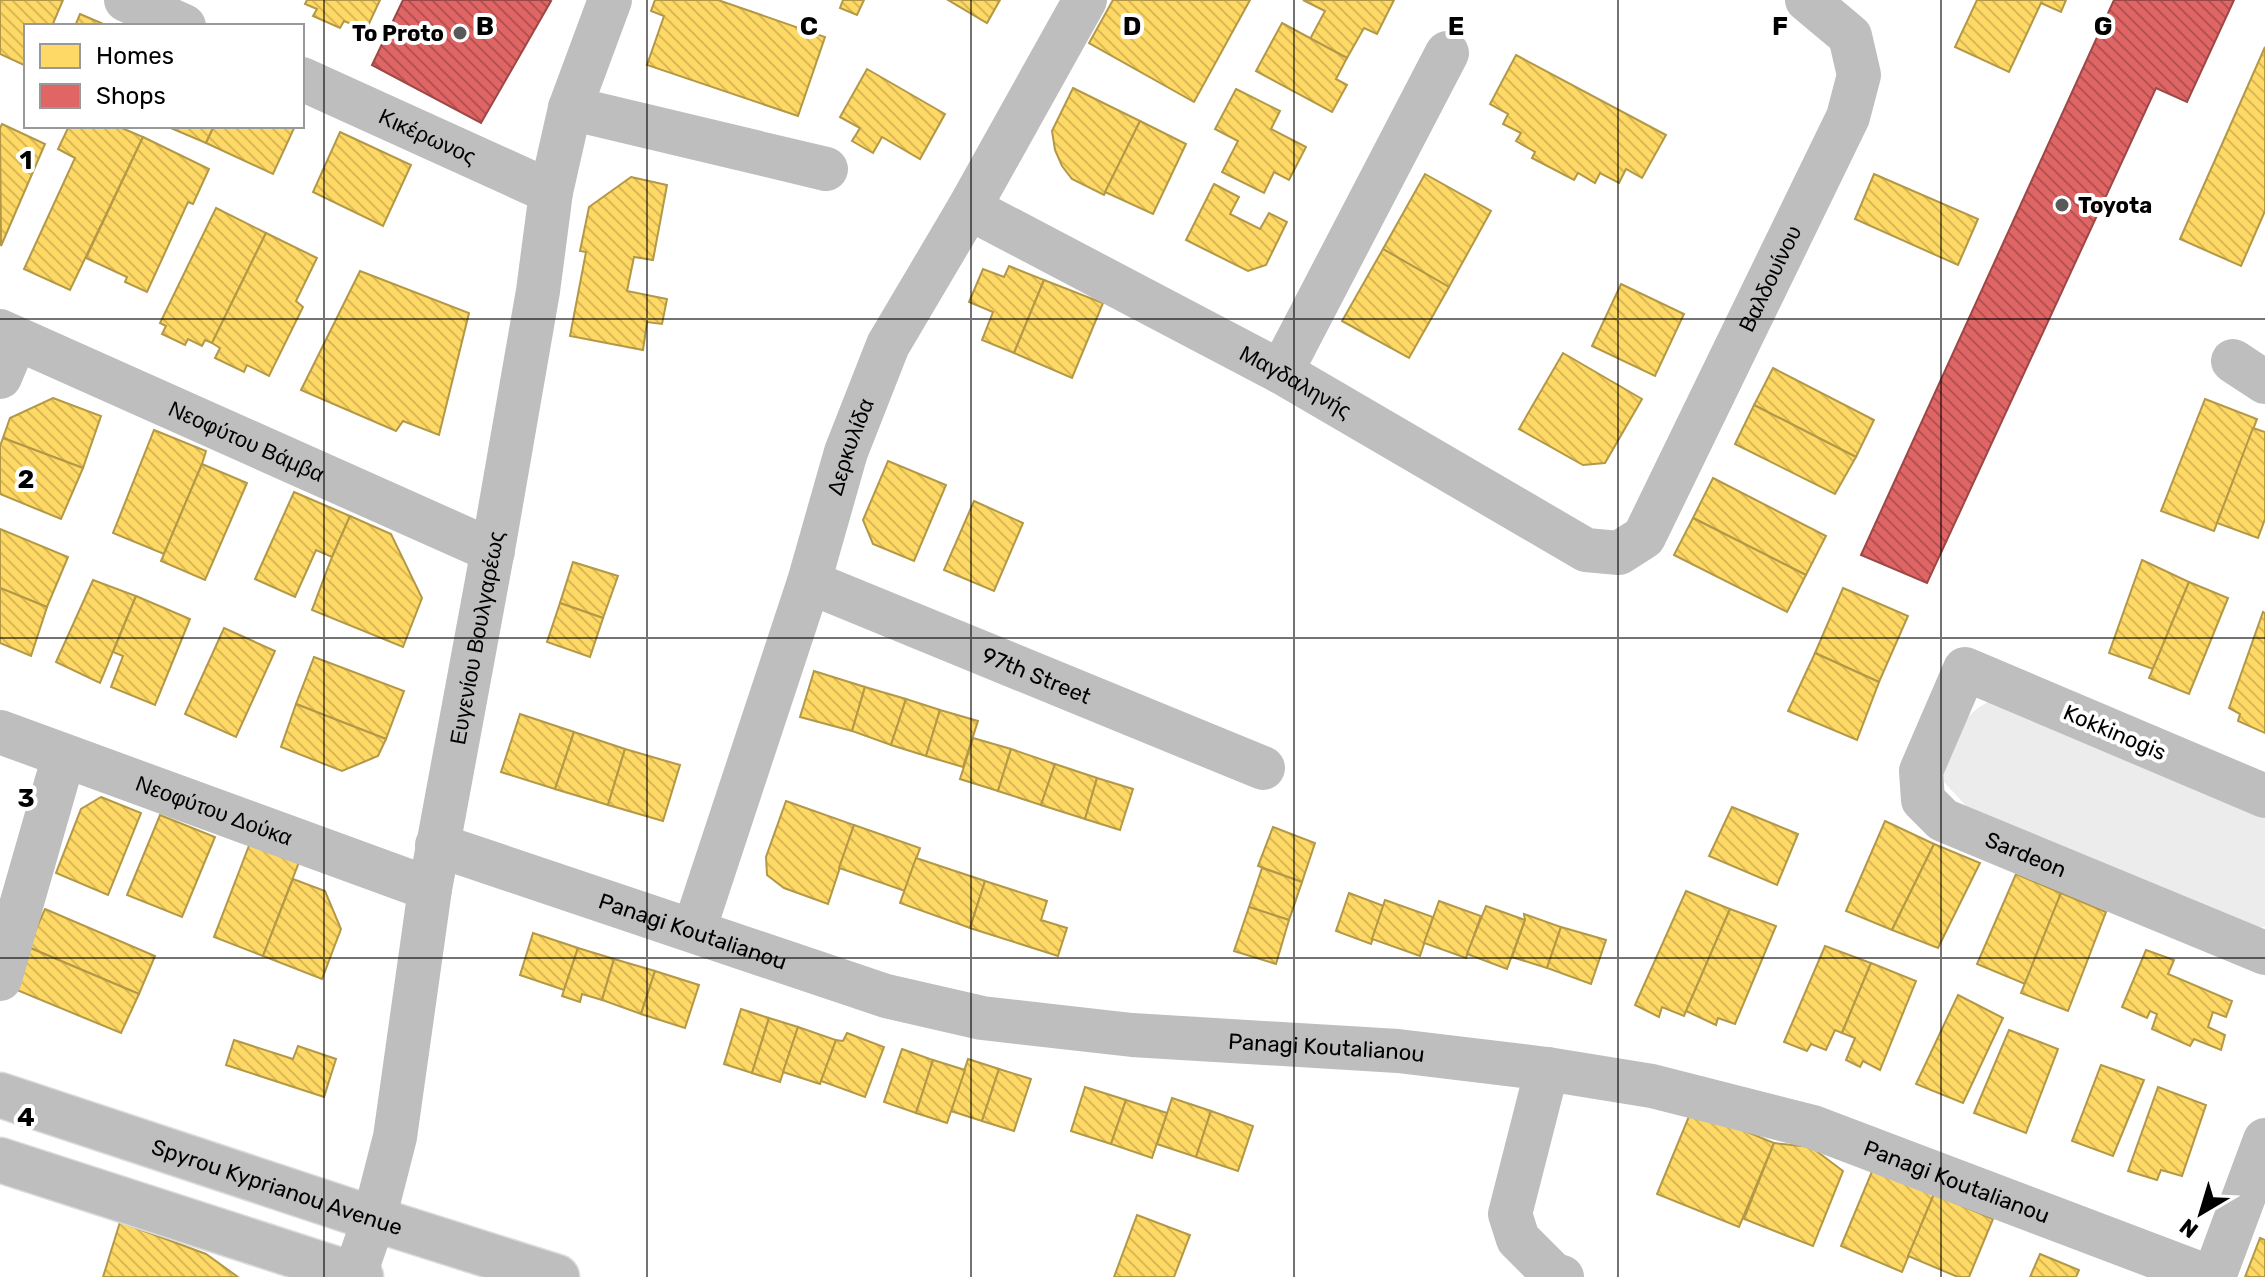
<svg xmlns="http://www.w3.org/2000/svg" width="2265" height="1277" font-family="Rubik,sans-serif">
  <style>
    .green { fill: #ececec }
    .homes { fill: url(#homes-back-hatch); stroke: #b29847; stroke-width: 2 }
    .shops { fill: url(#shops-back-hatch); stroke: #9d4747; stroke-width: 2 }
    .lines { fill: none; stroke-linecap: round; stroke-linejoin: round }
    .primary-casing { stroke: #dbdbdb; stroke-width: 47 }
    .minor { stroke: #bebebe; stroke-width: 44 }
    .primary { stroke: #bebebe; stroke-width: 44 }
    .grid { fill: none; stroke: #000; stroke-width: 2; stroke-opacity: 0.55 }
    .poi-dot { fill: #595959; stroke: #fff; stroke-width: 3 }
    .labels { text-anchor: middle; stroke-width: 8; stroke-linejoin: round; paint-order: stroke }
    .poi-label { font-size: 22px; font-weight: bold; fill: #000; stroke: #fff; text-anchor: end }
    .street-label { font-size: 22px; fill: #000; stroke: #fff }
    .grid-label { font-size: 26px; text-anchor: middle; font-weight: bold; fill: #000; stroke: #fff; stroke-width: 8; stroke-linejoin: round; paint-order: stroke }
  </style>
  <defs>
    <pattern id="homes-back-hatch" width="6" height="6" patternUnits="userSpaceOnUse" patternTransform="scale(2)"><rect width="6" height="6" fill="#ffd966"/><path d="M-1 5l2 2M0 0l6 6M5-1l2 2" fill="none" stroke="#d9b857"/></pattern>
    <pattern id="shops-back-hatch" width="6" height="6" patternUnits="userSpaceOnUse" patternTransform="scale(2)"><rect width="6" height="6" fill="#e06666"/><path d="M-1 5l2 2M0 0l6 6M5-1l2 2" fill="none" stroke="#b35252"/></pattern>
  </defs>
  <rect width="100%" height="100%" fill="#fff"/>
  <path class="green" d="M 1988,702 L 2007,704 L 2265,818 L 2265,927 L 2255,928 L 1967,807 L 1943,781 C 1943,775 1942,768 1943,762 C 1949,738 1966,713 1988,702 Z"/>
  <g class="homes">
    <path d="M 0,0 L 63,0 L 52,26 L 26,26 L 26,66 L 0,54 Z"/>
    <path d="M 307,0 L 380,0 L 366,30 L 344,21 L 340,28 L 313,16 L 317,9 L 305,4 Z"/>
    <path d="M 655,0 L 718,0 L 825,37 L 798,116 L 647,65 L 664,16 L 651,11 Z"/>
    <path d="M 843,0 L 864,0 L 857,15 L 840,8 Z"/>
    <path d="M 948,0 L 1000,0 L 987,23 Z"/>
    <path d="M 1113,0 L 1250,0 L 1194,102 L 1089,43 Z"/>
    <path d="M 1303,0 L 1394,0 L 1377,34 L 1364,28 L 1347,58 L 1310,39 L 1325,11 Z"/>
    <path d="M 1977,0 L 2066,0 L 2061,12 L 2041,3 L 2009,72 L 1955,47 Z"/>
    <path d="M 80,14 L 108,26 L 75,26 Z"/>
    <path d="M 1282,23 L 1347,58 L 1336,79 L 1347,85 L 1332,112 L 1256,71 Z"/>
    <path d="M 2265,47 L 2265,211 L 2241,266 L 2180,239 Z"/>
    <path d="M 1516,55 L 1666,135 L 1642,178 L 1626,169 L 1619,183 L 1600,173 L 1595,183 L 1578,173 L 1574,180 L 1532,158 L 1535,152 L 1516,141 L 1521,133 L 1503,124 L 1508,114 L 1490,104 Z"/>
    <path d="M 867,69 L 945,114 L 920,159 L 882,137 L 873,153 L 852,141 L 860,128 L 840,117 Z"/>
    <path d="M 1073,88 L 1140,121 L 1104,195 L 1072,179 L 1062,166 L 1055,150 L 1052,131 Z"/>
    <path d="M 1236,89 L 1280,111 L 1271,129 L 1306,147 L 1289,180 L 1274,172 L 1264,193 L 1222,172 L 1238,141 L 1215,129 Z"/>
    <path d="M 1140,121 L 1186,144 L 1153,214 L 1105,192 Z"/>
    <path d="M 2,124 L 45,144 L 1,246 L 0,128 Z"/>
    <path d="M 69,126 L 117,126 L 143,137 L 70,290 L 24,269 L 75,158 L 58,149 Z"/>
    <path d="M 166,126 L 214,126 L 206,143 Z"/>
    <path d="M 214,126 L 295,126 L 273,174 L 206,143 Z"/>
    <path d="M 340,132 L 411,165 L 383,226 L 313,192 Z"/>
    <path d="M 143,137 L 209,169 L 193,204 L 188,202 L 147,292 L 125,282 L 127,277 L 86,258 Z"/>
    <path d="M 1425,174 L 1491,211 L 1449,287 L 1383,249 Z"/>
    <path d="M 1874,174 L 1978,219 L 1958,265 L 1855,219 Z"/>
    <path d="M 631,177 L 667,185 L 653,260 L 634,257 L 627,291 L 667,299 L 662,324 L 647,322 L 643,350 L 570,336 L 586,252 L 580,251 L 589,207 Z"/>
    <path d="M 1214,184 L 1239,197 L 1230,214 L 1260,229 L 1269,213 L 1287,222 L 1266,265 L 1248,271 L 1186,240 Z"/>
    <path d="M 216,208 L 266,233 L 212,343 L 205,340 L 202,346 L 188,339 L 185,345 L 162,334 L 166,326 L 160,323 Z"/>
    <path d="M 266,233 L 317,258 L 296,301 L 303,307 L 269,376 L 247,365 L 244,372 L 215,358 L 220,348 L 212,343 Z"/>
    <path d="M 1383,249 L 1449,287 L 1409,358 L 1342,321 Z"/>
    <path d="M 1009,266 L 1044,280 L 1014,353 L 982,340 L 993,312 L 969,302 L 983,269 L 1004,277 Z"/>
    <path d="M 360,271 L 469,313 L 439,435 L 403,421 L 396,431 L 301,390 Z"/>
    <path d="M 1044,280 L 1103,303 L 1072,378 L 1014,353 Z"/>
    <path d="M 1621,284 L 1684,314 L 1655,376 L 1592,346 Z"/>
    <path d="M 1563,353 L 1642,399 L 1605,463 L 1583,465 L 1519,429 Z"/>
    <path d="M 1773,368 L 1874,420 L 1856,457 L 1754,405 Z"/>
    <path d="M 53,398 L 101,416 L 83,468 L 3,438 L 10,418 Z"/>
    <path d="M 2205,399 L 2257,419 L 2214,531 L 2161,511 Z"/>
    <path d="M 1754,405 L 1856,457 L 1835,494 L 1735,444 Z"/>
    <path d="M 2253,428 L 2265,432 L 2265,519 L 2258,538 L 2217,523 Z"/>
    <path d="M 154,430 L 206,451 L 202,464 L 164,554 L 113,533 Z"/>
    <path d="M 3,438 L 83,468 L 61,519 L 0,494 L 0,446 Z"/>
    <path d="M 888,461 L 946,485 L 914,561 L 873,544 L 863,520 Z"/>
    <path d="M 202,464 L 247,483 L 205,580 L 161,561 Z"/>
    <path d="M 1713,478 L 1826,536 L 1806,575 L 1693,518 Z"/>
    <path d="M 294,492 L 350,516 L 332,557 L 316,550 L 295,597 L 255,579 Z"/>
    <path d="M 974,501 L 1023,523 L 994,591 L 944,570 Z"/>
    <path d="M 350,516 L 391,534 L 422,598 L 403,647 L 312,610 L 332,557 Z"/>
    <path d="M 1693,518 L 1806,575 L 1787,612 L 1674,555 Z"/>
    <path d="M 0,529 L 68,557 L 47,607 L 0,588 Z"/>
    <path d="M 2142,560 L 2189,582 L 2153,669 L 2109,653 Z"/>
    <path d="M 573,562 L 618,576 L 603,618 L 560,603 Z"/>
    <path d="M 93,580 L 136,596 L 100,683 L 56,662 Z"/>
    <path d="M 2189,582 L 2228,598 L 2189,694 L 2149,678 Z"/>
    <path d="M 0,588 L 47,607 L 31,656 L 0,643 Z"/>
    <path d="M 1843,588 L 1908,616 L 1879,682 L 1815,653 Z"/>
    <path d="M 136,596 L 190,619 L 155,705 L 111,687 L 123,656 L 113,652 Z"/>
    <path d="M 560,603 L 603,618 L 590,657 L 547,642 Z"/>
    <path d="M 2263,612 L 2265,613 L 2265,733 L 2238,721 L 2240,714 L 2229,708 Z"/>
    <path d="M 224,628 L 275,651 L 236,737 L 185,714 Z"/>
    <path d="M 1815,653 L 1879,682 L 1857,740 L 1788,711 Z"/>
    <path d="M 314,657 L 404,691 L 386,739 L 296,704 Z"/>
    <path d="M 814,671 L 865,687 L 852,731 L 800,717 Z"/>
    <path d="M 865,687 L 906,699 L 891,745 L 852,731 Z"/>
    <path d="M 906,699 L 940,710 L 926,756 L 891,745 Z"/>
    <path d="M 296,704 L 386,739 L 378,756 L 342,771 L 281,747 Z"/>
    <path d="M 940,710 L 978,721 L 963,767 L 926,756 Z"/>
    <path d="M 520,714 L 574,732 L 555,789 L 501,772 Z"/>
    <path d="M 574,732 L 625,749 L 608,805 L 555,789 Z"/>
    <path d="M 973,738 L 1011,749 L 998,791 L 960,779 Z"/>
    <path d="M 625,749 L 680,765 L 663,821 L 608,805 Z"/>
    <path d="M 1011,749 L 1055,764 L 1041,805 L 998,791 Z"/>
    <path d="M 1055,764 L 1097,778 L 1085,819 L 1041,805 Z"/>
    <path d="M 1097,778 L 1133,789 L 1120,830 L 1085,819 Z"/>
    <path d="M 101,797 L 141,813 L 108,895 L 56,873 L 81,809 Z"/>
    <path d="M 786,801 L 854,825 L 828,904 L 784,888 L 767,875 L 766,857 Z"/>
    <path d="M 1732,807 L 1798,834 L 1777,885 L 1709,856 Z"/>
    <path d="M 160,815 L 215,837 L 182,917 L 127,895 Z"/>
    <path d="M 1885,821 L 1934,844 L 1892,930 L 1846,911 Z"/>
    <path d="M 854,825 L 920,848 L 905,891 L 839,868 Z"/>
    <path d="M 1273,827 L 1315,843 L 1302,882 L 1258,866 Z"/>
    <path d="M 250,843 L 299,862 L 263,956 L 214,937 Z"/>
    <path d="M 1934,844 L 1980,863 L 1938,948 L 1892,930 Z"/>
    <path d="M 916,858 L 985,881 L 970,928 L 900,903 Z"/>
    <path d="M 1262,868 L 1302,882 L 1289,920 L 1249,907 Z"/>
    <path d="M 2016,874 L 2061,893 L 2025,984 L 1977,964 Z"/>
    <path d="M 293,879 L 325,891 L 341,929 L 322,979 L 263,956 Z"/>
    <path d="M 985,881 L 1047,901 L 1041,920 L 1067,928 L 1058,956 L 970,928 Z"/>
    <path d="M 1686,891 L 1730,909 L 1684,1016 L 1662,1007 L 1659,1017 L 1635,1005 Z"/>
    <path d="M 1349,893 L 1384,906 L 1371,944 L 1336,931 Z"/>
    <path d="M 2061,893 L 2106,912 L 2068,1011 L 2021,993 Z"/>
    <path d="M 1385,900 L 1433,917 L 1420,956 L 1372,939 Z"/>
    <path d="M 1439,901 L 1481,916 L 1466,958 L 1424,943 Z"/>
    <path d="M 1486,906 L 1525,920 L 1507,969 L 1467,954 Z"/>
    <path d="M 1249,907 L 1289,920 L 1276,964 L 1234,951 Z"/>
    <path d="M 45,909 L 155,956 L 139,994 L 28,947 Z"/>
    <path d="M 1730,909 L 1776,926 L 1735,1024 L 1718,1018 L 1716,1025 L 1686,1011 Z"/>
    <path d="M 1524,914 L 1561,927 L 1547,968 L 1512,957 L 1525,920 Z"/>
    <path d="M 1561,927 L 1606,940 L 1591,984 L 1547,968 Z"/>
    <path d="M 533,933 L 578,948 L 564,990 L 520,975 Z"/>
    <path d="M 1825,946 L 1871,963 L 1842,1033 L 1835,1030 L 1826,1050 L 1811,1044 L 1807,1051 L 1784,1042 Z"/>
    <path d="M 28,947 L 139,994 L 121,1033 L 12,988 Z"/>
    <path d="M 578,948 L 614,959 L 602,1000 L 582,994 L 580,1002 L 562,996 Z"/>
    <path d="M 2146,950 L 2174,960 L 2168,974 L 2232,1001 L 2226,1017 L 2213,1012 L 2208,1027 L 2225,1035 L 2221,1050 L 2194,1039 L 2190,1046 L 2152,1029 L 2157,1014 L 2150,1011 L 2147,1018 L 2122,1007 Z"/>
    <path d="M 614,959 L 655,971 L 641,1014 L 602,1000 Z"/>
    <path d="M 1871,963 L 1916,981 L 1880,1070 L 1863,1061 L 1860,1067 L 1846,1060 L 1855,1038 L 1842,1033 Z"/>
    <path d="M 655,971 L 699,985 L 685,1028 L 641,1014 Z"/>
    <path d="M 1958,995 L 2003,1018 L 1963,1103 L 1916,1084 Z"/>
    <path d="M 741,1009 L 769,1018 L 752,1073 L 724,1064 Z"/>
    <path d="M 769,1018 L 798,1027 L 780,1082 L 752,1073 Z"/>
    <path d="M 798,1027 L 836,1040 L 820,1084 L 783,1072 Z"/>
    <path d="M 2009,1030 L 2058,1049 L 2026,1133 L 1974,1113 Z"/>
    <path d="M 847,1033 L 884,1047 L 865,1097 L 821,1081 L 836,1040 L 843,1041 Z"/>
    <path d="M 234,1040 L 293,1059 L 298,1046 L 336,1059 L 324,1097 L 226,1065 Z"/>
    <path d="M 902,1049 L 933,1060 L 916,1113 L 884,1102 Z"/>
    <path d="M 968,1059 L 999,1069 L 982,1121 L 951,1111 Z"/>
    <path d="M 933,1060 L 965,1070 L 947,1123 L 916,1113 Z"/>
    <path d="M 2101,1065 L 2144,1080 L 2113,1156 L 2072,1141 Z"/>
    <path d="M 999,1069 L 1031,1079 L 1014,1131 L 982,1121 Z"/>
    <path d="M 1085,1087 L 1126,1100 L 1111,1144 L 1071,1131 Z"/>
    <path d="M 2158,1087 L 2206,1105 L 2182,1176 L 2161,1170 L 2157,1180 L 2128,1171 Z"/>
    <path d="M 1172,1098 L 1211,1111 L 1196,1157 L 1157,1144 Z"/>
    <path d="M 1126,1100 L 1167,1113 L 1152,1158 L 1111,1144 Z"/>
    <path d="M 1692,1109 L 1774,1143 L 1739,1227 L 1657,1194 Z"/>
    <path d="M 1211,1111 L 1253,1126 L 1238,1171 L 1196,1157 Z"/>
    <path d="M 1774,1143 L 1811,1147 L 1843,1171 L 1813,1246 L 1744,1219 Z"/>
    <path d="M 1873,1169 L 1934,1194 L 1902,1272 L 1841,1246 Z"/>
    <path d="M 1934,1194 L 1993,1219 L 1969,1277 L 1958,1277 L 1908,1256 Z"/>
    <path d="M 1137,1215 L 1190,1235 L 1174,1277 L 1114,1277 Z"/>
    <path d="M 120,1222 L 206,1254 L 238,1277 L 103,1277 Z"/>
    <path d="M 2260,1238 L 2265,1240 L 2265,1277 L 2245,1277 Z"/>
    <path d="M 2040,1254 L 2079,1270 L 2076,1277 L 2030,1277 Z"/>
  </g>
  <g class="shops">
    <path d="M 403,0 L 548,0 L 551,1 L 481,123 L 372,65 Z"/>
    <path d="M 2114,0 L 2234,0 L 2187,102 L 2156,88 L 1927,583 L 1861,555 Z"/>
  </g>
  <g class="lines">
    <g class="primary-casing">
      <g id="primary">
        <path id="s10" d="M 0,1095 L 374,1219 L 557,1277"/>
        <path d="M 0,1160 L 361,1277"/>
      </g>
    </g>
    <g class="minor">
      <path d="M 126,0 L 184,26"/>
      <path id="s1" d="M 302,79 L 551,192"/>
      <path d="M 570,108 L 826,169"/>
      <path id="s2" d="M 969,208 L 1281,372 L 1586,550 L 1619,553 L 1644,537 L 1848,117 L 1859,75 L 1850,36 L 1807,0"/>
      <path id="s3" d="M 0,331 L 493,551"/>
      <path d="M 2233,361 L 2265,382"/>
      <path d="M 1281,372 L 1447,53"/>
      <path d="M 0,377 L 16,339"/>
      <path id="s4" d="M 809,582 L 1263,768"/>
      <path id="s5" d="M 0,732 L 430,889"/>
      <path id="s6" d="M 2265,796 L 1965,669 L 1921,771 L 1923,800 L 1943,820 L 2265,953"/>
      <path id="s7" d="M 437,845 L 886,996 L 982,1018 L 1132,1035 L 1398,1051 L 1547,1069 L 1652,1086 L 1813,1127 L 2209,1277"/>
      <path id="s8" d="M 694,930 L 809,582 L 846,452 L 888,345 L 969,208 L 1085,0"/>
      <path d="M 0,979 L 64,756"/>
      <path d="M 1547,1069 L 1510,1214 L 1518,1239 L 1553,1274 L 1562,1277"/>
      <path id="s9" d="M 354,1277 L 374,1219 L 395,1137 L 430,889 L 495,538 L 538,291 L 551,192 L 570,108 L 610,0"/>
      <path d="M 2214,1277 L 2265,1140"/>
    </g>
    <use href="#primary" class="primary"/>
  </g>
  <path class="grid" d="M 324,0 L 324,1277M 647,0 L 647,1277M 971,0 L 971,1277M 1294,0 L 1294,1277M 1618,0 L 1618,1277M 1941,0 L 1941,1277M 0,319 L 2265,319M 0,638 L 2265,638M 0,958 L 2265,958"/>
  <g class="poi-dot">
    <circle cx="460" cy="33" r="8"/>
    <circle cx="2062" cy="205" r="8"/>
  </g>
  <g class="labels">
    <g class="poi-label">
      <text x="444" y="41">To Proto</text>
      <text x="2078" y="213" text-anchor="start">Toyota</text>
    </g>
    <g class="street-label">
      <text dy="8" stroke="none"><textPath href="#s1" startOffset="138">Κικέρωνος</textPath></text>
      <text dy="8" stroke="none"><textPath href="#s2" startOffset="1056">Βαλδουίνου</textPath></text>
      <text dy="8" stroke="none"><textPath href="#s2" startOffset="370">Μαγδαληνής</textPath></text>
      <text dy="8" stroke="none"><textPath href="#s3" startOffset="270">Νεοφύτου Βάμβα</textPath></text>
      <text dy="8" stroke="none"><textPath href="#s8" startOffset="508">Δερκυλίδα</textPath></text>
      <text dy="8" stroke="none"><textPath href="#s9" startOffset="652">Ευγενίου Βουλγαρέως</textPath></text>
      <text dy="8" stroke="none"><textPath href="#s4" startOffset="246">97th Street</textPath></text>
      <text transform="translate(2115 732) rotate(23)" y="8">Kokkinogis</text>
      <text dy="8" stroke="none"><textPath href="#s5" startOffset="228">Νεοφύτου Δούκα</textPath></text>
      <text dy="8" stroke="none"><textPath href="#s6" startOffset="584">Sardeon</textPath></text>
      <text dy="8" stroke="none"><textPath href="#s7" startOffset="270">Panagi Koutalianou</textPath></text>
      <text dy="8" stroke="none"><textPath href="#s7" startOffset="918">Panagi Koutalianou</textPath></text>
      <text dy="8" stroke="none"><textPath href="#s7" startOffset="1566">Panagi Koutalianou</textPath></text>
      <text dy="8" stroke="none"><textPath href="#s10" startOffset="292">Spyrou Kyprianou Avenue</textPath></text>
    </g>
  </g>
  <g class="grid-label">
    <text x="485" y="35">B</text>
    <text x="809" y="35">C</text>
    <text x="1132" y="35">D</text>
    <text x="1456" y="35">E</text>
    <text x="1780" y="35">F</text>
    <text x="2103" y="35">G</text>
    <text x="26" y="169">1</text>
    <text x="26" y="488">2</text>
    <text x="26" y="807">3</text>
    <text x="26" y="1126">4</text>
  </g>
  <rect x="24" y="24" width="280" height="104" fill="#ffffff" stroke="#999999" stroke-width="2"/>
  <rect x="40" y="44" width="40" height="24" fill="#ffd966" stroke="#999999" stroke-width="2"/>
  <text x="96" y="64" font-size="24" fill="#000000">Homes</text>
  <rect x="40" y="84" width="40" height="24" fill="#e06666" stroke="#999999" stroke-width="2"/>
  <text x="96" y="104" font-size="24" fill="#000000">Shops</text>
  <g transform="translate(2201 1213) rotate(218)" stroke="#ffffff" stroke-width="6" paint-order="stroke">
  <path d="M0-6L14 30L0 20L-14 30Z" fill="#000000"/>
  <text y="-12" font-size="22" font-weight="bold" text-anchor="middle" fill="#000000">N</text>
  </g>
</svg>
